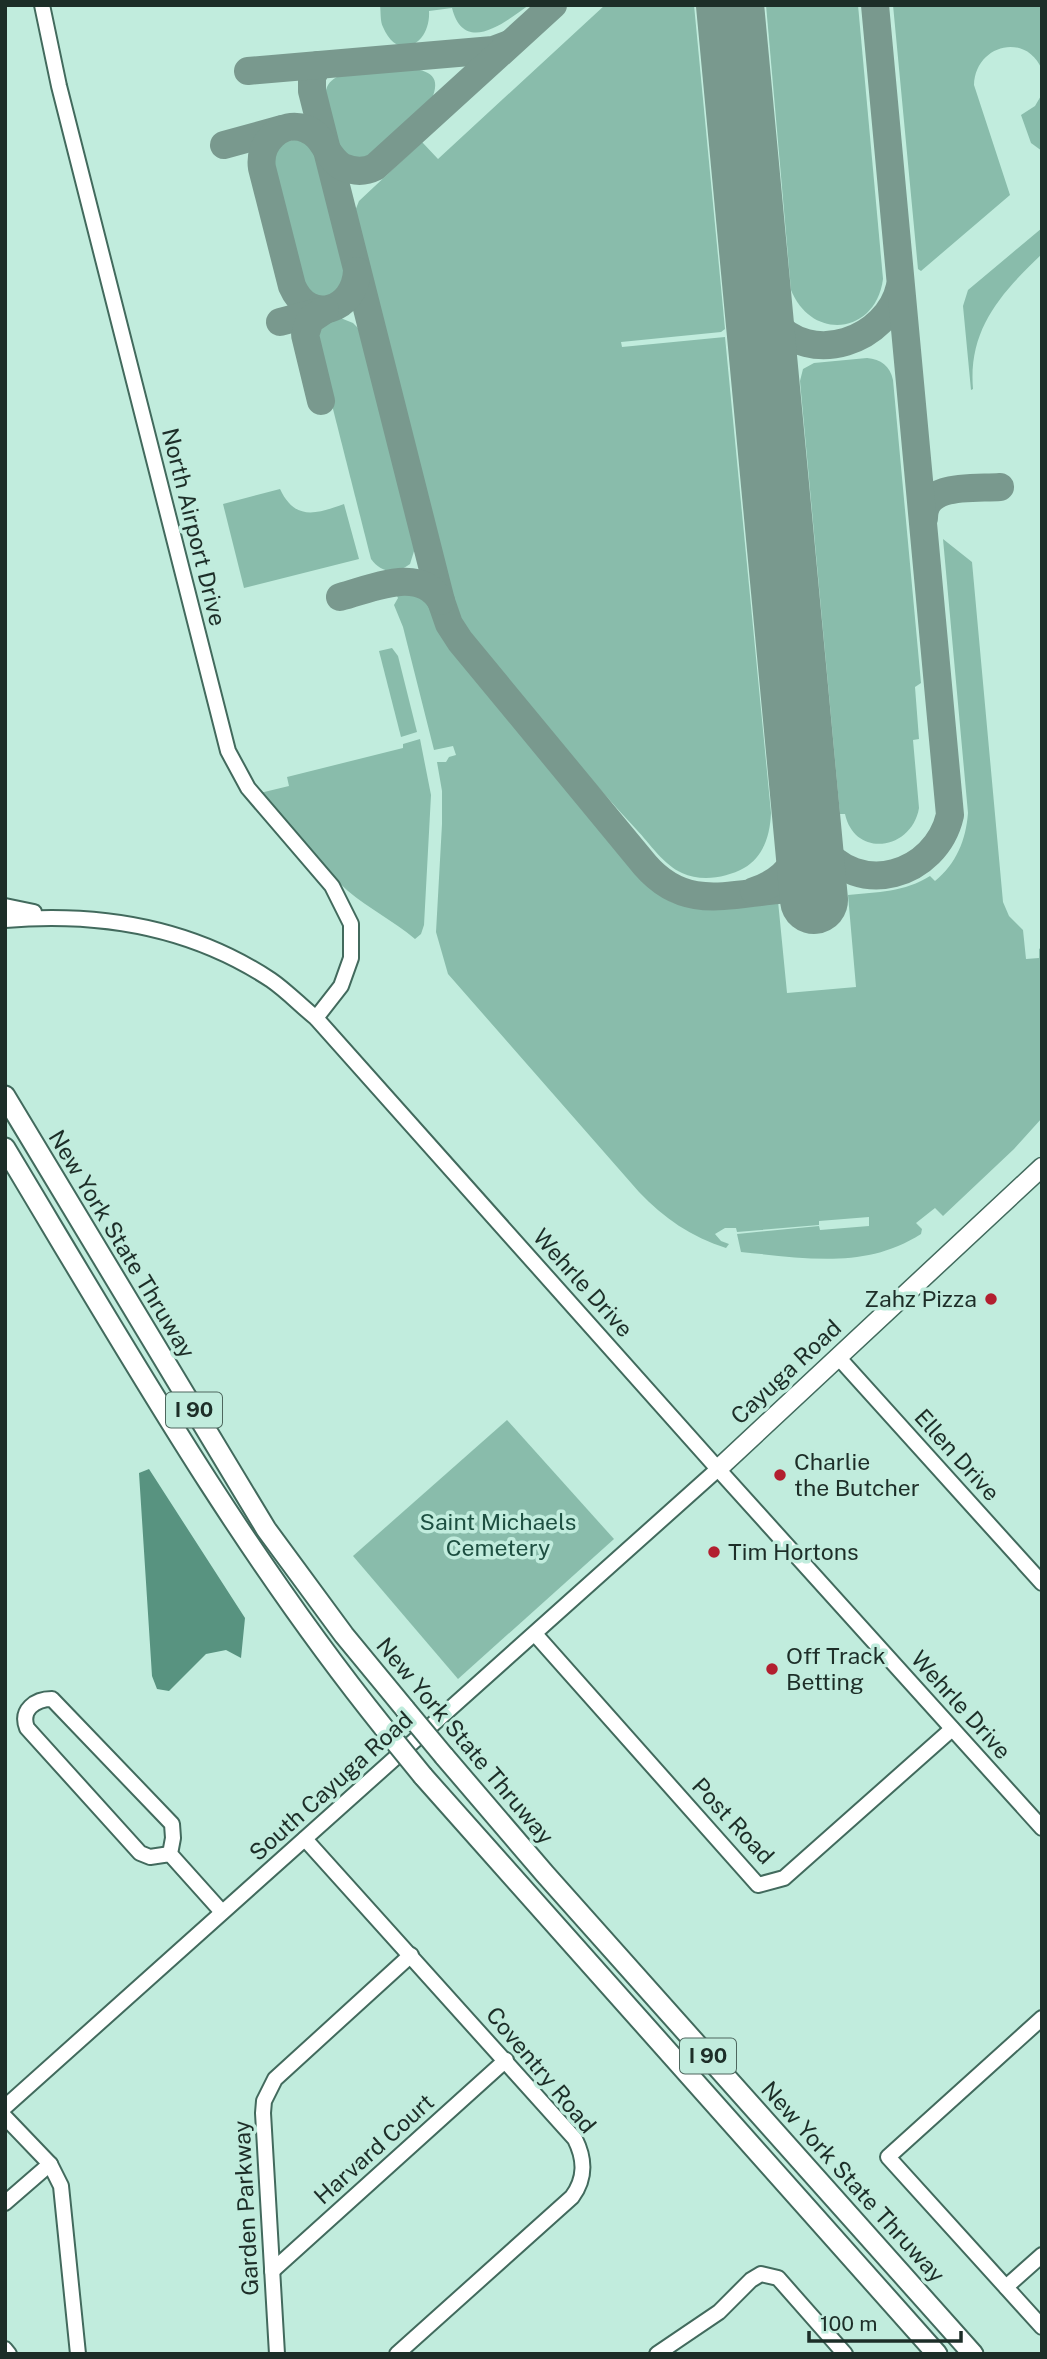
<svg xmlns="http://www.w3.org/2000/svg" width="1047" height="2359" font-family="'Public Sans',sans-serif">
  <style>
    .green { fill: #89bcab }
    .water { fill: #589380 }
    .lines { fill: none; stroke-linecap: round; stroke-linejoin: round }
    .taxiway { stroke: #79998e; stroke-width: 28 }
    .runway { stroke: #79998e; stroke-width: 68 }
    .minor-casing { stroke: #426a5d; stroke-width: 18 }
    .major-casing { stroke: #426a5d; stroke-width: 21 }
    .highway-casing { stroke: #426a5d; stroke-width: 23 }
    .minor { stroke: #fff; stroke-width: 14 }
    .major { stroke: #fff; stroke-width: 18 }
    .highway { stroke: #fff; stroke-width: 19 }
    .highway-bridge-casing { stroke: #426a5d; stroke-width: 23; stroke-linecap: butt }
    .highway-bridge { stroke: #fff; stroke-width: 19 }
    .poi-dot { fill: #b21f2f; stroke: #c1ecdd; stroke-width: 2.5 }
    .labels { text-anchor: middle; stroke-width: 7; stroke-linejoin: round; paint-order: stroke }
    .shield { fill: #c1ecdd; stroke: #4e675e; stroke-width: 2 }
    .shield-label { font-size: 21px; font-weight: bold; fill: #1d2e28 }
    .street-label { font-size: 23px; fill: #1d2e28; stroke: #c1ecdd }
    .poi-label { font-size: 23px; fill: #1d2e28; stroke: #c1ecdd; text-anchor: start }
    .park-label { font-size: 23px; fill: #1d4f41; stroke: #c1ecdd }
  </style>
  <rect width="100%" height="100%" fill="#c1ecdd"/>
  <g class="green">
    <path d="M 380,5 L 529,5 C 504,23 464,55 452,8 L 429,11 C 431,44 398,63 383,27 C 380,21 381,13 380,5 Z"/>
    <path d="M 605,5 L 694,5 L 725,329 L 721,332 L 621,342 L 622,347 L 725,337 L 771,813 C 770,835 764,856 744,868 C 726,878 701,882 682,873 C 664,865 650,844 636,829 C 596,786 558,741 521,696 C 500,671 477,647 461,620 L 455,607 L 355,211 L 359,201 L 422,142 L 438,159 Z"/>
    <path d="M 766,5 L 858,5 L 883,279 C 876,334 812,342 791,290 Z"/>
    <path d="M 893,5 L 1042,5 L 1042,70 C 1026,31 975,45 974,85 L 1010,195 L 921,271 L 918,269 Z"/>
    <path d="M 410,69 C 435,70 441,81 430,103 C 417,115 382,152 368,158 C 342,170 335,134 330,117 C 328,108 324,98 326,90 C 328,82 334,78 341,75 Z"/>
    <path d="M 1042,94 L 1042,151 L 1031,143 L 1021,115 L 1035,106 Z"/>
    <path d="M 295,139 L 309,144 L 317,154 L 346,272 L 342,288 L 328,297 L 311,295 L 301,284 L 271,162 L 279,145 Z"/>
    <path d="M 1042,228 L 1042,254 C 1001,293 968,329 973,389 L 971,390 L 963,306 L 968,290 Z"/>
    <path d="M 343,319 L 353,323 L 362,332 L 415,548 L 410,564 C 396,575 381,573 371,559 L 316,342 C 319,327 328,319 343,319 Z"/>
    <path d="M 867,358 C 881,359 890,366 893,380 L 921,683 L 915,687 L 919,739 L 913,740 L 919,808 C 912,850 855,859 845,814 L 840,814 L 800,381 L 803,369 L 814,363 Z"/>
    <path d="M 280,489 C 295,521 316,514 344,504 L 359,559 L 244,588 L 223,504 Z"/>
    <path d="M 943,539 L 972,562 L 1003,902 L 1009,916 L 1023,930 L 1026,959 L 1039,958 L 1039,949 L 1042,947 L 1042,1118 L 1014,1149 L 943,1216 L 935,1208 L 916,1223 L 922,1229 L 921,1234 C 865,1270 804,1258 741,1252 L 737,1234 L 819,1226 L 820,1230 L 869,1226 L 869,1217 L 819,1221 L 819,1225 L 737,1232 L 736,1228 L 725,1228 L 715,1234 L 721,1241 L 729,1244 L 726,1248 C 691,1237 664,1218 639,1192 L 448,974 L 436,932 L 442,824 L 442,791 L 437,762 L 446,762 L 449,757 L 456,755 L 453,746 L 434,750 L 403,627 L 394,605 L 398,598 L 397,596 C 422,582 428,603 436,621 C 440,632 446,641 453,650 L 644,882 C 655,892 666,901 681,905 C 708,913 750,904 778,901 L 787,993 L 856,987 L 848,895 C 877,892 905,892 930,876 L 935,881 C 956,864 966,840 968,813 Z"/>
    <path d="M 392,648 L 398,656 L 417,732 L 401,737 L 379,651 Z"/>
    <path d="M 420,739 L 431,795 L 424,925 L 421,934 L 415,939 C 394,921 369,909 348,891 C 315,862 288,826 260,793 L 289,786 L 287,777 L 403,748 L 403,744 Z"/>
    <path d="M 507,1420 L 614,1539 L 458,1679 L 353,1556 Z"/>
  </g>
  <path class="water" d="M 149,1469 L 245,1618 L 241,1658 L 226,1650 L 206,1654 L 169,1691 L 157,1689 L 152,1676 L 139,1473 Z"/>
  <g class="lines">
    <g class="taxiway">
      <path d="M 318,65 L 312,77 L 312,91 L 441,601 L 449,624 L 460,641 L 645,865 C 684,910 725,895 778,890"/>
      <path d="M 248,71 L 493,50 L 509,44"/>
      <path d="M 224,145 L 282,129"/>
      <path d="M 755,270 C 758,288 761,306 773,321 C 810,368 888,341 900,286"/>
      <path d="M 357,271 C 355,311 309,326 292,286 L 262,168 C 258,143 281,119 306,129 C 325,136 326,158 343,167 C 354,172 365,172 375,167 L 553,5"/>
      <path d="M 280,322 L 322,311"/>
      <path d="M 321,401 L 305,335 L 310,320 L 325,310"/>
      <path d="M 924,518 C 924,482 974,489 1000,487"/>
      <path d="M 340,597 C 372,589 420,565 441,601"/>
      <path d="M 803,788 C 806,807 808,828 820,845 C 858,899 936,876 950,815 L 875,5"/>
      <path d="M 754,891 C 791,879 805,852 804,815"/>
    </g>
    <path class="runway" d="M 730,5 L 814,900"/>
    <g class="minor-casing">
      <g id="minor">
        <path d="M 42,5 L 59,86 L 228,751 L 248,788 L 332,886 L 351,924 L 351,958 L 341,986 L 316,1018"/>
        <path d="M 5,906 L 34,912"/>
        <path d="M 5,920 C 99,912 191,927 271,980 C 287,991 301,1006 316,1018 L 718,1469 L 1042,1828"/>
        <path d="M 838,1357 L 1042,1583"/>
        <path d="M 535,1634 L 758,1885 L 784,1878 L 952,1729"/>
        <path d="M 305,1839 L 575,2139 C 585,2159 586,2178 572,2197 L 397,2354"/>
        <path d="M 170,1854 L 150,1857 L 140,1853 L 27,1728 C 20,1710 35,1699 52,1699 L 172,1824 L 173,1838 L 170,1854 L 222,1912"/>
        <path d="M 1042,2018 L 888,2157 L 1042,2327"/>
        <path d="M 5,2107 L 718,1469"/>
        <path d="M 5,2117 L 50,2164 L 61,2186 L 78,2354"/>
        <path d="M 5,2203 L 50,2164"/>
        <path d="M 272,2271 L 506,2060"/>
        <path d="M 1006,2287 L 1042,2255"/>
        <path d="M 5,2349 L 9,2354"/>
        <path d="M 277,2354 L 263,2113 L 264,2101 L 275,2079 L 411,1955"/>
        <path d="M 657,2354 L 719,2312 L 751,2280 L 761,2274 L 778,2278 L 845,2354"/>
      </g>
    </g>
    <g class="major-casing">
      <path id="major" d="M 718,1469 L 1042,1167"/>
    </g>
    <g class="highway-casing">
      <g id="highway">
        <path d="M 5,1096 L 266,1529 L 344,1635 L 405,1709"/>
        <path d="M 5,1148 C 124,1346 239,1548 384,1728"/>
        <path d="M 444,1756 L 545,1874 L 973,2354"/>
        <path d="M 423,1776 L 937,2354"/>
      </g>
    </g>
    <use href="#minor" class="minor"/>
    <use href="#major" class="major"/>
    <use href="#highway" class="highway"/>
    <g class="highway-bridge-casing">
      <g id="highway-bridge">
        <path d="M 405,1709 L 444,1756"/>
        <path d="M 384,1728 L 423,1776"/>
      </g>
    </g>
    <use href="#highway-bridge" class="highway-bridge"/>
  </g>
  <g class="poi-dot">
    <circle cx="991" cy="1299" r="7"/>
    <circle cx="780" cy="1475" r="7"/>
    <circle cx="714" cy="1552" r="7"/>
    <circle cx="772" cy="1669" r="7"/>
  </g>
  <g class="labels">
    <g class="shield">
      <rect x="166" y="1392.5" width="56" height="35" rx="5"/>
      <rect x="680" y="2038.5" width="56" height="35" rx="5"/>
    </g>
    <g class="shield-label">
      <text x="194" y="1417">I 90</text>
      <text x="708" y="2063">I 90</text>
    </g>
    <g class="street-label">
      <text transform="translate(194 527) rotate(76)" y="8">North Airport Drive</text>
      <text transform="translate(122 1244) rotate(59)" y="8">New York State Thruway</text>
      <text transform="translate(583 1283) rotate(48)" y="8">Wehrle Drive</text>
      <text transform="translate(786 1372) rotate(-43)" y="8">Cayuga Road</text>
      <text transform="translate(957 1455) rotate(48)" y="8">Ellen Drive</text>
      <text transform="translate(961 1705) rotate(48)" y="8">Wehrle Drive</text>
      <text transform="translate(465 1741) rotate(50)" y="8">New York State Thruway</text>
      <text transform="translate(331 1786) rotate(-42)" y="8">South Cayuga Road</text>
      <text transform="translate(733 1821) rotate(47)" y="8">Post Road</text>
      <text transform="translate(541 2070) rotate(50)" y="8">Coventry Road</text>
      <text transform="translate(374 2149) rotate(-42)" y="8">Harvard Court</text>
      <text transform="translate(853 2182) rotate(48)" y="8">New York State Thruway</text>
      <text transform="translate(246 2208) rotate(-93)" y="8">Garden Parkway</text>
    </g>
    <g class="poi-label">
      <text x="977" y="1307" text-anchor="end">Zahz Pizza</text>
      <text x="794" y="1470">Charlie<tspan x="794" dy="26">the Butcher</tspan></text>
      <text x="728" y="1560">Tim Hortons</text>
      <text x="786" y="1664">Off Track<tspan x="786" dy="26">Betting</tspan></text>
    </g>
    <g class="park-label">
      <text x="498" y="1530">Saint Michaels<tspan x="498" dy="26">Cemetery</tspan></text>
    </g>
  </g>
  <rect width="1047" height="2359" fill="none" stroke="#1d2e28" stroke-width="14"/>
  <path d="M809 2331v10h152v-10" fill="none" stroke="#1d2e28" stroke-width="3.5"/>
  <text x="820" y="2331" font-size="21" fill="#1d2e28" stroke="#c1ecdd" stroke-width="5" paint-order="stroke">100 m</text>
</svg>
